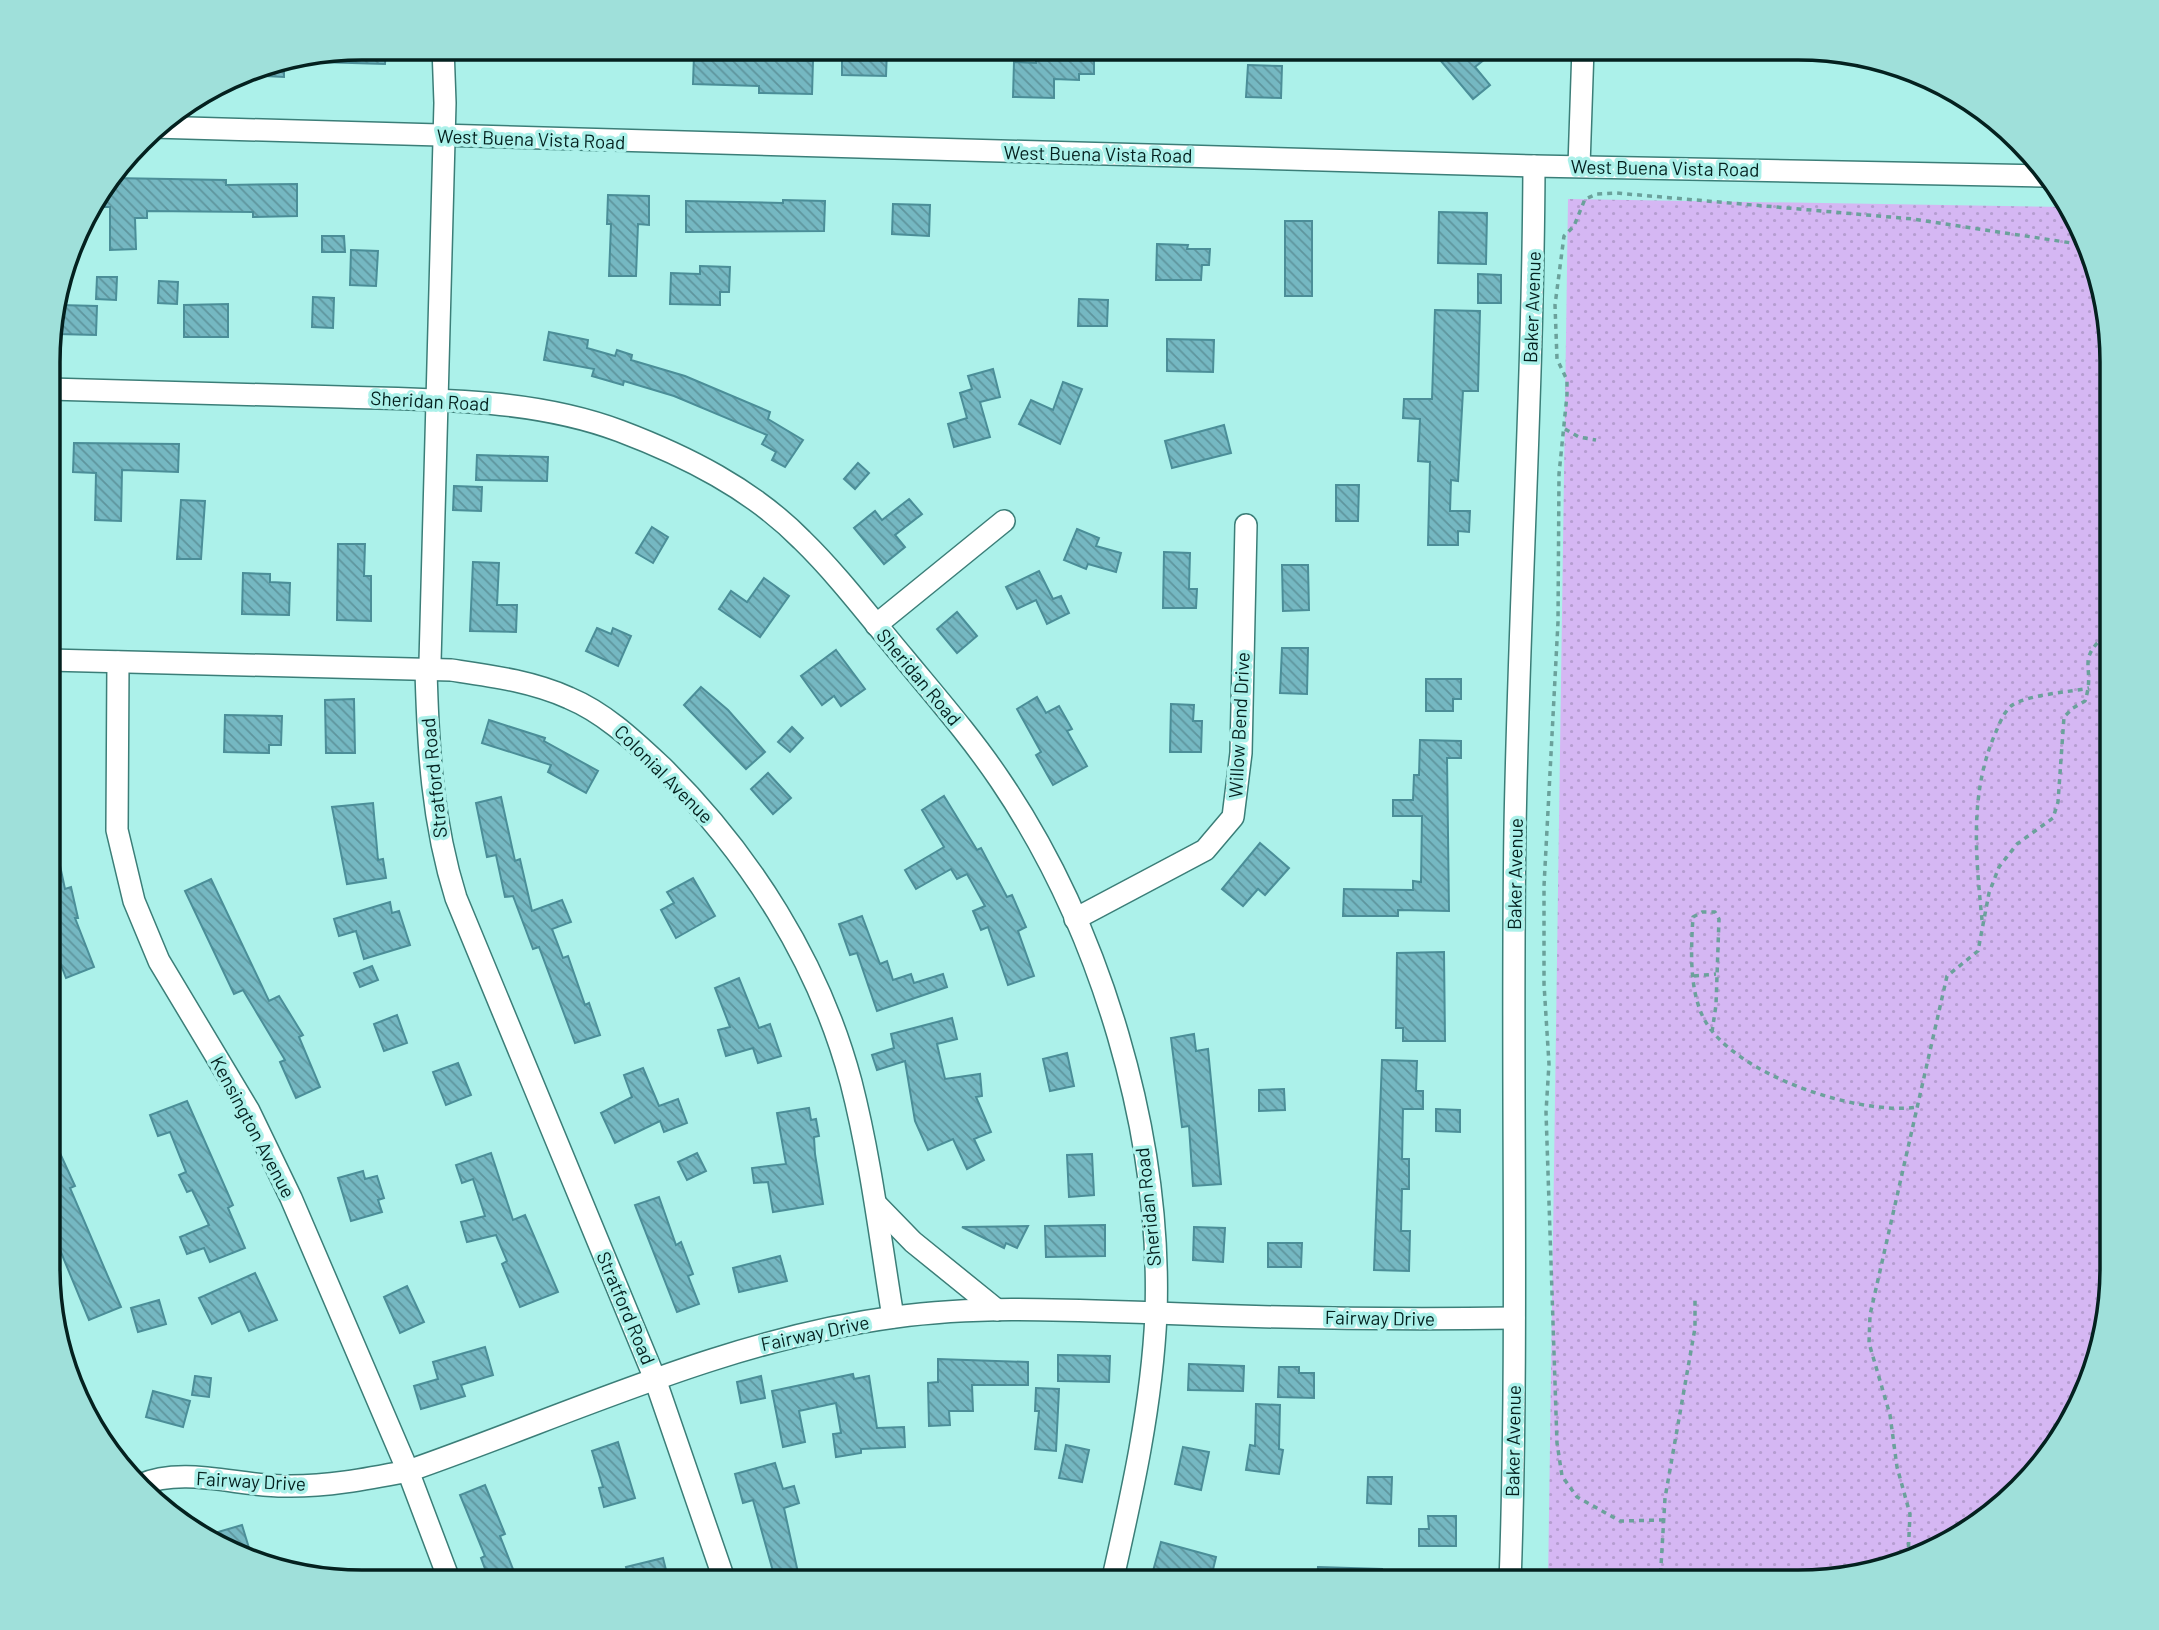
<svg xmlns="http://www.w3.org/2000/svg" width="2159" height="1630" font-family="Barlow,sans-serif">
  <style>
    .grass { fill: url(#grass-dots) }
    .building { fill: url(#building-back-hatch); stroke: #4b8e98; stroke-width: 2 }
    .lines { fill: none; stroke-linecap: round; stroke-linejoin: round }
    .minor-casing { stroke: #3b7e78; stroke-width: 24 }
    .path { stroke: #6ba19b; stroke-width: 3.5; stroke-dasharray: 5 5; stroke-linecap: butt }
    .minor { stroke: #fff; stroke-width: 21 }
    .labels { text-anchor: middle; stroke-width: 7; stroke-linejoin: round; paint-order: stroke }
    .street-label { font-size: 19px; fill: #04211f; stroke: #acf1ea }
    .rim { fill: none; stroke: #04211f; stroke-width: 3.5 }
  </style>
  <defs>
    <pattern id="grass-dots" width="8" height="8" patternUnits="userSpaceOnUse" patternTransform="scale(1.75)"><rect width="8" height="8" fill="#d5b7f3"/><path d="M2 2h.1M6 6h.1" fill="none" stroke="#b59dd0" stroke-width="1.8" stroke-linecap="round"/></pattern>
    <pattern id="building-back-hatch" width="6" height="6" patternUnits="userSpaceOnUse" patternTransform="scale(1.75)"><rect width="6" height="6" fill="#75b8c2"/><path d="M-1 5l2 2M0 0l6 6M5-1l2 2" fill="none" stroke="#5e959d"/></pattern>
  </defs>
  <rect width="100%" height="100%" fill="#acf1ea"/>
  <path class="grass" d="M 1568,199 L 2067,207 L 2079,223 L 2112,361 L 2111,1289 L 2088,1389 L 2034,1475 L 1936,1550 L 1797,1583 L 1548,1583 Z"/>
  <g class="building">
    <path d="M 362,47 L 386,47 L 385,64 L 319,62 L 319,54 Z"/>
    <path d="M 700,47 L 725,47 L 725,56 L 745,56 L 744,59 L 782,60 L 782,52 L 797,52 L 797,60 L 813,61 L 812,94 L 759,93 L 759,86 L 693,84 L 694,55 L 700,55 Z"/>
    <path d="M 879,47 L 887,49 L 886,76 L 842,75 L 842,48 Z"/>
    <path d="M 1430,48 L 1499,48 L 1475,67 L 1490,85 L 1473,99 Z"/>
    <path d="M 1063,49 L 1094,50 L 1094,74 L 1079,74 L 1079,80 L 1054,79 L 1054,98 L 1013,97 L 1014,62 L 1036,63 L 1036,53 L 1063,54 Z"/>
    <path d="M 284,60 L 284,77 L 241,75 L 260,64 Z"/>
    <path d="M 1248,65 L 1282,66 L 1281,98 L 1246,97 Z"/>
    <path d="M 112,178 L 226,180 L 226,185 L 297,184 L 297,216 L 253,217 L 253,212 L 147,211 L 147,218 L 135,218 L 136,249 L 110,250 L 110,207 L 89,207 Z"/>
    <path d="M 608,195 L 649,196 L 649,225 L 638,224 L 636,276 L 609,276 L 611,224 L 607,224 Z"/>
    <path d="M 783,200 L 825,201 L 824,231 L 686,232 L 686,201 L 783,203 Z"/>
    <path d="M 893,204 L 930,205 L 929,236 L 892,234 Z"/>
    <path d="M 1439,212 L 1487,213 L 1486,264 L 1438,263 Z"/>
    <rect x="1285" y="221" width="27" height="75"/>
    <path d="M 322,236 L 344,236 L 345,252 L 322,252 Z"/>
    <path d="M 1157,244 L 1188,245 L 1187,249 L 1210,249 L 1209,265 L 1202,265 L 1201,280 L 1156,280 Z"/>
    <path d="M 351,250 L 378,251 L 376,286 L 350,285 Z"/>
    <path d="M 700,266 L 730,267 L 729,292 L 720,292 L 720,305 L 670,304 L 671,273 L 700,274 Z"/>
    <path d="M 1478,274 L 1501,275 L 1501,303 L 1478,303 Z"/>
    <path d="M 97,277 L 117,277 L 116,300 L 96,299 Z"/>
    <path d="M 159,281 L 178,282 L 177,304 L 158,303 Z"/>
    <path d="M 313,297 L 334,298 L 333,328 L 312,327 Z"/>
    <path d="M 1079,299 L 1108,300 L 1107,326 L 1078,326 Z"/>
    <path d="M 228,304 L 228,337 L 184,337 L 184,305 Z"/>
    <path d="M 60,305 L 97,306 L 96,335 L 58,334 Z"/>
    <path d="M 1435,310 L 1480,311 L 1478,391 L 1463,391 L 1458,481 L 1451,480 L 1450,511 L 1470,511 L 1469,532 L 1458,531 L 1458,545 L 1428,545 L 1430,462 L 1418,461 L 1420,419 L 1403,418 L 1404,399 L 1432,399 Z"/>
    <path d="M 549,332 L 588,340 L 587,348 L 615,356 L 617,350 L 632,355 L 631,360 L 685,376 L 770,412 L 768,419 L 803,440 L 785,467 L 772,460 L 776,452 L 762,444 L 767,435 L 674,396 L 624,381 L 623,385 L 592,376 L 594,369 L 544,360 Z"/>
    <path d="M 1167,339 L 1214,340 L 1213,372 L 1167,371 Z"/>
    <path d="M 993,369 L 1000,397 L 980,402 L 990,437 L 954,447 L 948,424 L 967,418 L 960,393 L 972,389 L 968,376 Z"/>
    <path d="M 1063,382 L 1082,389 L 1060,444 L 1019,424 L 1031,400 L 1053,410 Z"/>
    <path d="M 1224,425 L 1231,453 L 1172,468 L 1165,441 Z"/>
    <path d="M 74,443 L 179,444 L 178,472 L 122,470 L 121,521 L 95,520 L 96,473 L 73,472 Z"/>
    <path d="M 477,455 L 548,457 L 547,481 L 476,480 Z"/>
    <path d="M 858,463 L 869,473 L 855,489 L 844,479 Z"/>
    <path d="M 1336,485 L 1359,485 L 1358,521 L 1336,521 Z"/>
    <path d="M 454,486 L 482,487 L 481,511 L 453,510 Z"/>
    <path d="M 909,499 L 922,514 L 895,535 L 905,547 L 884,564 L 854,528 L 875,511 L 882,520 Z"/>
    <path d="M 181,500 L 205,501 L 201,559 L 177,559 Z"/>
    <path d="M 652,527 L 668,537 L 653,563 L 636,553 Z"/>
    <path d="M 1077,529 L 1099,538 L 1096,546 L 1121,553 L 1116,572 L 1088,564 L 1086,569 L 1064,560 Z"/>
    <path d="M 338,544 L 365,544 L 364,576 L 371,576 L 371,621 L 337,620 Z"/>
    <path d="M 1164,552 L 1190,553 L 1189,589 L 1197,589 L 1196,608 L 1163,608 Z"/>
    <path d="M 473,562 L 499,563 L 497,605 L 517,605 L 516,632 L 470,631 Z"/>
    <path d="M 1282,565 L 1308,565 L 1309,610 L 1283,611 Z"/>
    <path d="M 1039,571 L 1053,599 L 1061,596 L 1069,613 L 1047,624 L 1036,600 L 1017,609 L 1006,587 Z"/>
    <path d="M 243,573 L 270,574 L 270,582 L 290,583 L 289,615 L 242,614 Z"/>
    <path d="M 764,578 L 789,596 L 760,637 L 719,609 L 731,591 L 747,602 Z"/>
    <path d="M 957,612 L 977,636 L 957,653 L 937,629 Z"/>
    <path d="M 597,628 L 611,634 L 613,628 L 631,636 L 618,666 L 586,651 Z"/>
    <path d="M 1282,648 L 1308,648 L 1307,694 L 1280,693 Z"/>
    <path d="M 836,650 L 865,689 L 841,706 L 834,696 L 822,705 L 801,676 Z"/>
    <path d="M 1426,679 L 1461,679 L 1461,699 L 1453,699 L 1453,711 L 1426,711 Z"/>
    <path d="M 701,687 L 728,710 L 765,752 L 746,769 L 684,705 Z"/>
    <path d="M 1037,697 L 1046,713 L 1059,706 L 1072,729 L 1067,731 L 1087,766 L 1053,785 L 1036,755 L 1041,752 L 1017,709 Z"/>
    <path d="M 354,699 L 355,753 L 326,753 L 325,700 Z"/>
    <path d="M 1171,704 L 1194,705 L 1193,721 L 1202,721 L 1201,752 L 1170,752 Z"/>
    <path d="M 225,715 L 282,716 L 281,745 L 269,745 L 269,753 L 224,752 Z"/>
    <path d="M 489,720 L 545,738 L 544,741 L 598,771 L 586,793 L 548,772 L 551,765 L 482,743 Z"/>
    <path d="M 792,727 L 803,738 L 790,752 L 778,742 Z"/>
    <path d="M 1420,740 L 1461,741 L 1461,758 L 1447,758 L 1449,911 L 1398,910 L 1398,916 L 1343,916 L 1344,889 L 1413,890 L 1413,881 L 1421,882 L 1422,816 L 1393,816 L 1393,800 L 1413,800 L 1414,775 L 1419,775 Z"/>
    <path d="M 768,773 L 791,798 L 773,814 L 751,789 Z"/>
    <path d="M 944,796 L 977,850 L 981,848 L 1007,897 L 1012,895 L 1026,927 L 1018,931 L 1034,976 L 1008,985 L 988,927 L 981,930 L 973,911 L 985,906 L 967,874 L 957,879 L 951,869 L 916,889 L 905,870 L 944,847 L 922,810 Z"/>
    <path d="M 501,797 L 515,861 L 520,859 L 532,911 L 562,900 L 571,922 L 552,929 L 563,958 L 568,956 L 585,1005 L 589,1003 L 600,1035 L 575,1043 L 539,947 L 533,949 L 513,896 L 505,897 L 496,855 L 487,857 L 476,803 Z"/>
    <path d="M 373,803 L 378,860 L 383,859 L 386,878 L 347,884 L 332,807 Z"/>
    <path d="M 1260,843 L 1289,868 L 1265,895 L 1258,889 L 1243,906 L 1222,889 Z"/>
    <path d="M 56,847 L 65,889 L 71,887 L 78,918 L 75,918 L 94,967 L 66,978 L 49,934 L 49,848 Z"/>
    <path d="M 693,878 L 715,916 L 676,938 L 661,910 L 674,903 L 667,892 Z"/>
    <path d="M 211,879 L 269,1001 L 279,996 L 303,1035 L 299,1037 L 320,1087 L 296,1098 L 280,1062 L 285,1060 L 243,990 L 234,994 L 185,891 Z"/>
    <path d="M 390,902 L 392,913 L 399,911 L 410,945 L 364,959 L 356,931 L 339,936 L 334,919 Z"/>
    <path d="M 862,916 L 880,964 L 887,961 L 893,980 L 911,974 L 914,983 L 943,974 L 947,987 L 877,1011 L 857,953 L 850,955 L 839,924 Z"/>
    <path d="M 1444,952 L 1445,1041 L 1403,1041 L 1403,1028 L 1396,1028 L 1397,953 Z"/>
    <path d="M 372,966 L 378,980 L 360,987 L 354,973 Z"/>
    <path d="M 739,978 L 759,1028 L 770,1024 L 781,1056 L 758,1063 L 753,1048 L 726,1056 L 718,1030 L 730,1027 L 715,988 Z"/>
    <path d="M 397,1015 L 407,1043 L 384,1051 L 374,1024 Z"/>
    <path d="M 952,1018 L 957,1039 L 937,1044 L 945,1079 L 980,1074 L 982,1096 L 976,1097 L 991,1132 L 974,1139 L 984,1160 L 967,1169 L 953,1139 L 928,1150 L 915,1121 L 905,1061 L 877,1070 L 872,1055 L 894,1048 L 891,1034 Z"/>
    <path d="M 1194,1034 L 1196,1051 L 1208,1049 L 1221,1184 L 1193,1186 L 1189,1126 L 1182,1127 L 1171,1038 Z"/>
    <path d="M 1067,1053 L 1074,1086 L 1050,1091 L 1043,1059 Z"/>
    <path d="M 1382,1060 L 1417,1061 L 1416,1091 L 1423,1091 L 1423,1109 L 1403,1109 L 1402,1159 L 1409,1159 L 1409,1189 L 1402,1189 L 1401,1231 L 1410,1231 L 1409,1271 L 1374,1270 Z"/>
    <path d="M 458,1063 L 471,1095 L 446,1105 L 433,1072 Z"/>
    <path d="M 643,1068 L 659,1106 L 678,1099 L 687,1123 L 664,1132 L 660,1121 L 615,1143 L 601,1113 L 632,1097 L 624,1075 Z"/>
    <path d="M 1284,1089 L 1285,1110 L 1259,1111 L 1259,1090 Z"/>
    <path d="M 187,1101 L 233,1205 L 228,1208 L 245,1248 L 210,1262 L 204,1248 L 187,1254 L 180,1237 L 209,1225 L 192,1190 L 187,1192 L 179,1175 L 186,1172 L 170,1132 L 158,1136 L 150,1115 Z"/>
    <path d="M 809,1108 L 811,1120 L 816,1119 L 819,1136 L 814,1137 L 815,1154 L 823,1204 L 773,1212 L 768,1182 L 754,1183 L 752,1168 L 786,1164 L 777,1113 Z"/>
    <path d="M 1436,1109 L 1460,1110 L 1460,1132 L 1436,1131 Z"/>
    <path d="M 48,1127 L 75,1186 L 70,1188 L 121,1307 L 89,1320 L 48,1221 Z"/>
    <path d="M 491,1153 L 513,1220 L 525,1215 L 558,1292 L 520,1307 L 502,1264 L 507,1261 L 496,1235 L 467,1242 L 461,1222 L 485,1216 L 473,1179 L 462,1183 L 456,1165 Z"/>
    <path d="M 697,1153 L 706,1171 L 687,1180 L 678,1162 Z"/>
    <path d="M 1092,1154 L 1094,1195 L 1069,1197 L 1067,1155 Z"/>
    <path d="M 363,1171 L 365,1179 L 377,1176 L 384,1198 L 378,1200 L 382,1212 L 351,1221 L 338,1178 Z"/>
    <path d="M 659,1197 L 676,1245 L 681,1242 L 693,1274 L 688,1276 L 699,1304 L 677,1312 L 635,1205 Z"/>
    <path d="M 1105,1225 L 1105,1256 L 1046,1257 L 1045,1226 Z"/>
    <path d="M 1028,1226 L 1017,1248 L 1006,1243 L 1004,1248 L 962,1227 Z"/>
    <path d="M 1194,1227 L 1225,1228 L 1223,1262 L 1193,1260 Z"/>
    <path d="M 1268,1243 L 1302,1243 L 1301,1267 L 1268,1267 Z"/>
    <path d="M 780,1256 L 787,1281 L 739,1292 L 733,1268 Z"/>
    <path d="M 255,1273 L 277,1320 L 249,1331 L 240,1311 L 212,1324 L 199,1298 Z"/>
    <path d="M 407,1286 L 424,1322 L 400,1333 L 384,1297 Z"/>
    <path d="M 159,1300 L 166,1324 L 138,1332 L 131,1308 Z"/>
    <path d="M 485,1347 L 493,1375 L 461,1385 L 465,1396 L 421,1409 L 414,1386 L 438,1379 L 433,1362 Z"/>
    <path d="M 1058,1355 L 1110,1356 L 1109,1382 L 1058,1381 Z"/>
    <path d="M 938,1359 L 1028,1362 L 1028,1385 L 972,1385 L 973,1411 L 949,1411 L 950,1425 L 929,1426 L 928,1383 L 938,1382 Z"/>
    <path d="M 1189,1364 L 1244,1366 L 1243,1391 L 1188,1390 Z"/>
    <path d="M 1279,1367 L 1299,1367 L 1299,1373 L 1314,1373 L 1314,1398 L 1278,1397 Z"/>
    <path d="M 853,1374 L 854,1379 L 869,1376 L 877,1428 L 904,1427 L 905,1447 L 861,1449 L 861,1453 L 836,1457 L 833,1434 L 841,1433 L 836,1403 L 799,1411 L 805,1442 L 783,1447 L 772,1391 Z"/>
    <path d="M 195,1376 L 211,1378 L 209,1397 L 192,1395 Z"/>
    <path d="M 761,1376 L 765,1398 L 741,1403 L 737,1382 Z"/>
    <path d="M 1036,1388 L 1059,1389 L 1056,1451 L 1035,1449 L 1039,1411 L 1035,1411 Z"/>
    <path d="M 153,1391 L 190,1401 L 183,1427 L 146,1417 Z"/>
    <path d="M 1256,1404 L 1280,1405 L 1279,1449 L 1283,1450 L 1279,1474 L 1246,1470 L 1250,1445 L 1255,1446 Z"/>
    <path d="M 618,1442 L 635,1498 L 604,1507 L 599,1488 L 603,1487 L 592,1451 Z"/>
    <path d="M 1066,1445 L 1089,1450 L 1082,1482 L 1059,1478 Z"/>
    <path d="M 1183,1447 L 1209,1452 L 1201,1490 L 1175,1484 Z"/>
    <path d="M 775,1463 L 783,1489 L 794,1486 L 799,1503 L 784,1508 L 800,1582 L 776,1582 L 753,1500 L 743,1503 L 735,1474 Z"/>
    <path d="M 1368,1477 L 1392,1477 L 1391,1504 L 1367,1503 Z"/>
    <path d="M 485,1485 L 505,1534 L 500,1536 L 518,1582 L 490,1582 L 481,1558 L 485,1556 L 460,1495 Z"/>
    <path d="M 1428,1516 L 1456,1516 L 1456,1546 L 1419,1546 L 1419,1529 L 1429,1529 Z"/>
    <path d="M 242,1525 L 249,1548 L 231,1553 L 204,1536 Z"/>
    <path d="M 1161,1542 L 1216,1557 L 1210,1582 L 1181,1576 L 1179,1582 L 1150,1582 Z"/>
    <path d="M 663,1558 L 669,1582 L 630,1582 L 626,1567 Z"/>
    <path d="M 1318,1567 L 1382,1569 L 1382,1583 L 1317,1583 Z"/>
  </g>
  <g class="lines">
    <g class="minor-casing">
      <g id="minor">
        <path d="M 443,47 L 445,103 L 430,662 L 426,669 C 428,747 432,822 456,898 L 655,1379 L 725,1582"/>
        <path d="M 153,127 L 1534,166 L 2043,176"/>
        <path d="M 1579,166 L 1583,48"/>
        <path d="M 50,389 C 147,392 244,394 342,397 C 435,400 532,398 620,431 C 686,456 752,489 802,540 C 839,576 871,619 904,658 C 937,698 971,737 1000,780 C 1101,929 1162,1134 1156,1314 C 1152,1405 1132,1494 1112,1582"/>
        <path d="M 876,625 L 1004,521"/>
        <path d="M 49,660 L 451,670 C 491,676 531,681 569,698 C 605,713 634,741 662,767 C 750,854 819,962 851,1082 C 871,1160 880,1238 893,1317"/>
        <path d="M 118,662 L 117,830 L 134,901 L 159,961 L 249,1111 L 291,1198 L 408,1471 L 450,1582"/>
        <path d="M 1075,919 L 1205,850 L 1233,817 L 1241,753 L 1246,525"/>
        <path d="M 877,1205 L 913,1242 L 997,1310"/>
        <path d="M 140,1485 C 183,1466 238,1486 284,1486 C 325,1487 367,1479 408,1471 C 569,1415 724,1340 895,1317 C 981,1305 1069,1310 1156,1313 C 1275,1318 1395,1320 1514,1318"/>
        <path d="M 1510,1583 C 1519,1331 1511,1079 1515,828 C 1519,607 1533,387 1534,166"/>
      </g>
    </g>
    <g class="path">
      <path d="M 1565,429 L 1579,437 L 1596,440"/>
      <path d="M 1982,920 C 1976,858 1969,794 1995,734 C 1999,725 2003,713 2011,706 C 2025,695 2070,692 2089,688"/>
      <path d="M 1694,976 L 1716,974"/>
      <path d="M 1712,1032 L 1716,1005 L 1719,919 L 1715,912 L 1702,912 L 1693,917 C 1691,948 1689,988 1703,1017 C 1731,1074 1858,1116 1917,1107"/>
      <path d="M 1664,1520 L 1620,1521 L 1577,1497 L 1562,1476 L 1557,1443 L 1546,1112 L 1549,1064 L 1544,984 L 1544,886 L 1558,622 L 1559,474 L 1567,395 L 1567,380 L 1557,359 L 1555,305 L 1564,236 L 1574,226 L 1585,199 L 1597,194 L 1616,193 L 1913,219 L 2085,245"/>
      <path d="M 1908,1557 L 1910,1514 L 1897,1467 L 1890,1415 L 1869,1343 L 1870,1315 L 1947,976 L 1978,951 L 1989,893 L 1999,867 L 2017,844 L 2053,818 L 2058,802 L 2064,717 L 2073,708 L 2085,701 C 2097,664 2072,661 2112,630"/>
      <path d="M 1660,1583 L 1665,1498 L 1695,1328 L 1695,1297"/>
    </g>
    <use href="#minor" class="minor"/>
  </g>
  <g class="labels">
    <g class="street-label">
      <text transform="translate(531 139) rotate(2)" y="7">West Buena Vista Road</text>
      <text transform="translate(1098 154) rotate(1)" y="7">West Buena Vista Road</text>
      <text transform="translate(1665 168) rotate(1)" y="7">West Buena Vista Road</text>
      <text transform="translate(1532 307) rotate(-88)" y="7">Baker Avenue</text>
      <text transform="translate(430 401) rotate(3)" y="7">Sheridan Road</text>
      <text transform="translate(919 677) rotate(50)" y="7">Sheridan Road</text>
      <text transform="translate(1239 725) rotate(-87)" y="7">Willow Bend Drive</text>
      <text transform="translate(664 774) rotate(45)" y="7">Colonial Avenue</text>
      <text transform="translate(434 778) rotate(-96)" y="7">Stratford Road</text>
      <text transform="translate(1515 874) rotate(-89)" y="7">Baker Avenue</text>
      <text transform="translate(253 1127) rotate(62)" y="7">Kensington Avenue</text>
      <text transform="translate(1148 1207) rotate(-96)" y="7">Sheridan Road</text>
      <text transform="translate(626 1308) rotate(67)" y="7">Stratford Road</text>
      <text transform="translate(1380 1318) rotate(1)" y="7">Fairway Drive</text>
      <text transform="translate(815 1333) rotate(-12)" y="7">Fairway Drive</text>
      <text transform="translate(1513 1441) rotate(-89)" y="7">Baker Avenue</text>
      <text transform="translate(251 1481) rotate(3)" y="7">Fairway Drive</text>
    </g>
  </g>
  <path d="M0 0H2159V1630H0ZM362 60H1798A302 302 0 0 1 2100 362V1268A302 302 0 0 1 1798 1570H362A302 302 0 0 1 60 1268V362A302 302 0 0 1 362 60Z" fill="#9fe0da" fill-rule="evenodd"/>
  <path class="rim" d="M362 60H1798A302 302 0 0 1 2100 362V1268A302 302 0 0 1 1798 1570H362A302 302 0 0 1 60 1268V362A302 302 0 0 1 362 60Z"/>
</svg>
